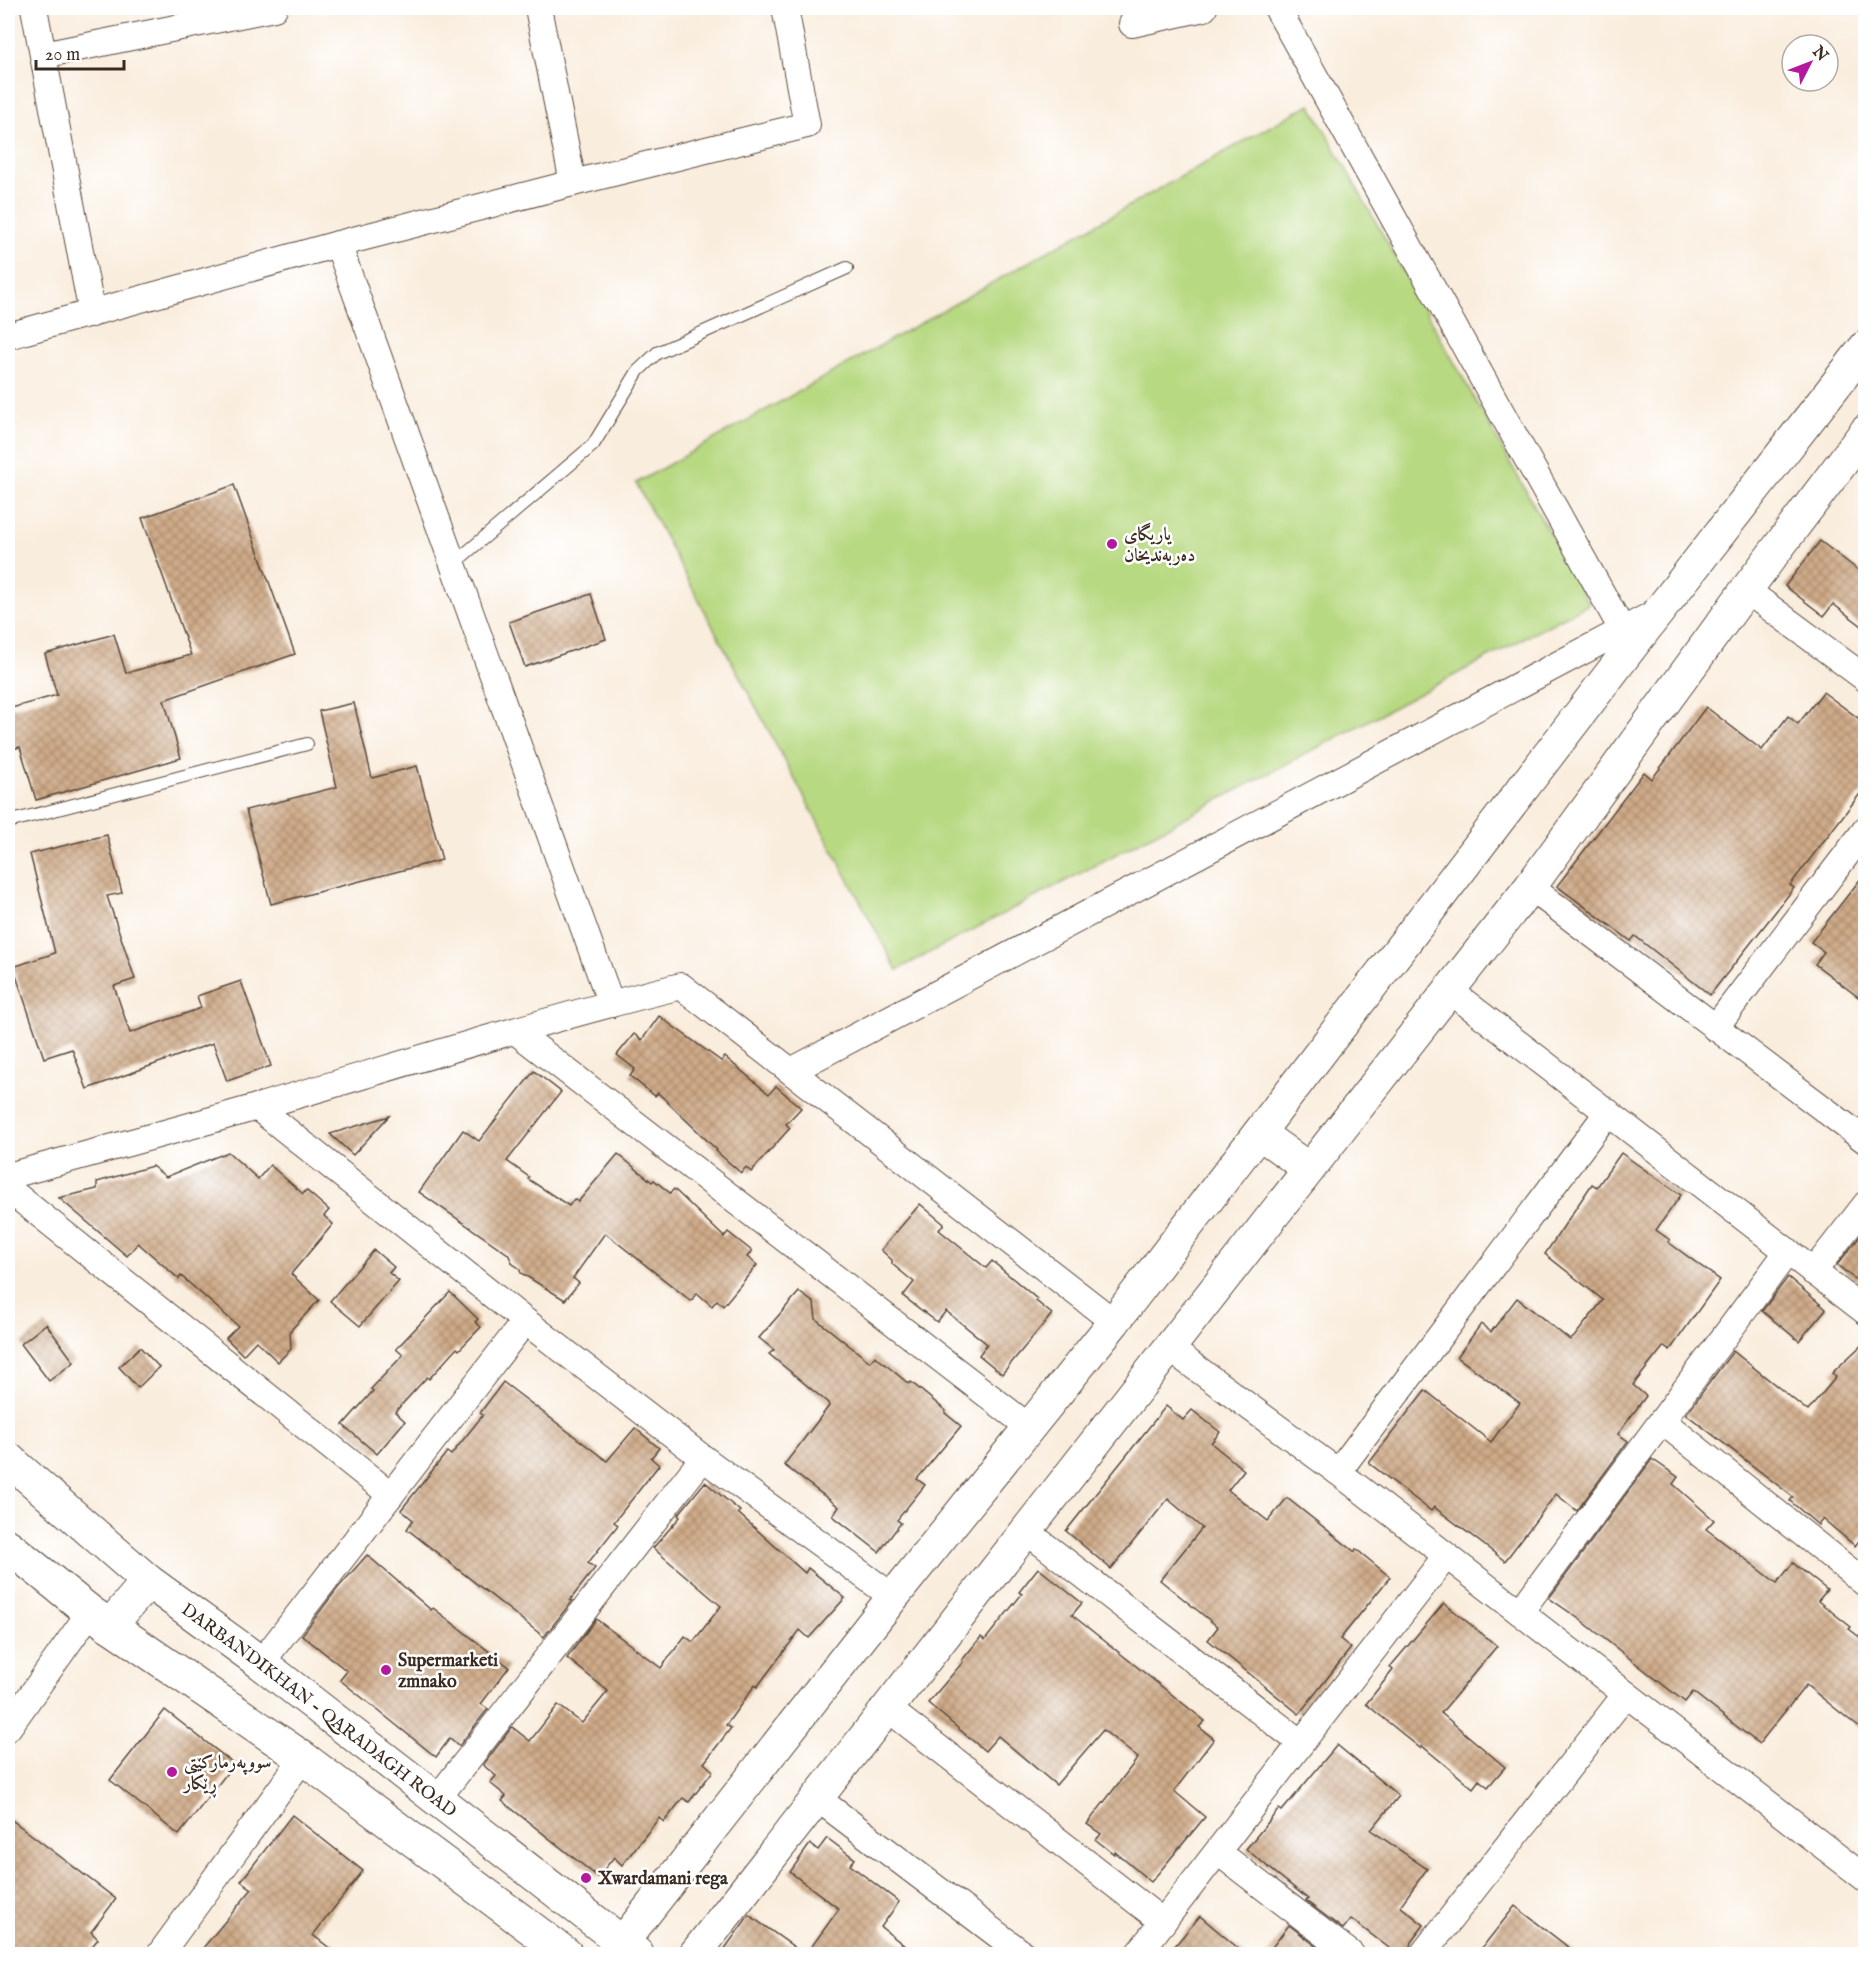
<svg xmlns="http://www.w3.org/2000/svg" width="1873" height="1962" font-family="'IM FELL English',Amiri,serif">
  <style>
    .pitch { fill: #b7d981; stroke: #798250; stroke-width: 1.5 }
    .building { fill: url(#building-cross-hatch) }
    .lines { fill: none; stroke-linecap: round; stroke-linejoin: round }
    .service-casing { stroke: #58473b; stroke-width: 14 }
    .minor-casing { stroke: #58473b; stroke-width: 28 }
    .tertiary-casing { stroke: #58473b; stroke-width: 34 }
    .primary-casing { stroke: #58473b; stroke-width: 35 }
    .service { stroke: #fff; stroke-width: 12 }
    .minor { stroke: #fff; stroke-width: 26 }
    .tertiary { stroke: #fff; stroke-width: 32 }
    .primary { stroke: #fff; stroke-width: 33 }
    .poi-dot { fill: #b5179e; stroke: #fff; stroke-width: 2 }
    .labels { text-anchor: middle; stroke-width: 5; stroke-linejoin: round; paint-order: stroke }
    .poi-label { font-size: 18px; font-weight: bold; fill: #3b2a1e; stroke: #fff; text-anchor: start }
    .street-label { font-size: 18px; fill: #3b2a1e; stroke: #fff }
  </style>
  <defs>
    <pattern id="building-cross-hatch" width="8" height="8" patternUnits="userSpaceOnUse" patternTransform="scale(1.5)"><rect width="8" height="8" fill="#cfab88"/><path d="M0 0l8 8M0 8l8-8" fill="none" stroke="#a98b6f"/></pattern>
  </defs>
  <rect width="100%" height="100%" fill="#fff"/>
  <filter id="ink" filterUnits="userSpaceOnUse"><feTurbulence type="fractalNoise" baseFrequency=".0167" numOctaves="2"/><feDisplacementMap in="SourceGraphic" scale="12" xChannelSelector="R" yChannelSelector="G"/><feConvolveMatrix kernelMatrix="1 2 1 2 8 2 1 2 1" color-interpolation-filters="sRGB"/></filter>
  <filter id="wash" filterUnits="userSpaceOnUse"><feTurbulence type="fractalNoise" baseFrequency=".008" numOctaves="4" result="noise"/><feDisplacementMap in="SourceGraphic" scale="24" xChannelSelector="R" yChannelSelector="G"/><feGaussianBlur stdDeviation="1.35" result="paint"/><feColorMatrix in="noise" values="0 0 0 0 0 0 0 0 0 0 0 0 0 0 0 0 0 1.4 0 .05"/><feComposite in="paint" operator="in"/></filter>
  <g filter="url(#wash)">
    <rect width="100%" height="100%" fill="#f9eddd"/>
    <path class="pitch" d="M 1310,104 L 1589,604 L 897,970 L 636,483 Z"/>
    <g id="blocks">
      <g class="building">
        <path d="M 234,485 L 295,654 L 164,700 L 181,758 L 36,800 L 20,747 L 8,750 L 8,709 L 57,695 L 45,654 L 114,634 L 126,673 L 191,655 L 142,518 Z"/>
        <path d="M 1820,541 L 1866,576 L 1866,629 L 1833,604 L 1824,616 L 1785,586 Z"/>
        <path d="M 591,594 L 606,639 L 525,667 L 509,622 Z"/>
        <path d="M 1823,692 L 1866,724 L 1866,786 L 1790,885 L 1794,888 L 1710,995 L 1635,936 L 1631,941 L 1557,886 L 1644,772 L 1652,779 L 1706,707 L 1762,750 L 1788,716 L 1798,724 Z"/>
        <path d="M 354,703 L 372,778 L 417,766 L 442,860 L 271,904 L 246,810 L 337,787 L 319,711 Z"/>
        <path d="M 107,835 L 122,893 L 107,896 L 135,979 L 114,986 L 130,1033 L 201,1008 L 197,996 L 241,981 L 271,1066 L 227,1081 L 213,1043 L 87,1089 L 72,1049 L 44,1058 L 13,967 L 55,953 L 30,854 Z"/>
        <path d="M 1866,872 L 1866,1003 L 1815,964 L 1824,952 L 1811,942 Z"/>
        <path d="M 659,1016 L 721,1061 L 725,1057 L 769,1094 L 776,1086 L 801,1108 L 786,1124 L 790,1128 L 751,1172 L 746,1167 L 741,1173 L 716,1151 L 717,1150 L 658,1093 L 655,1096 L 630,1076 L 635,1069 L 617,1055 L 634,1034 L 642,1040 Z"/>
        <path d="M 534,1071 L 561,1092 L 507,1161 L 529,1177 L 528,1179 L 569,1206 L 574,1199 L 578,1202 L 618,1154 L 652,1182 L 654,1180 L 670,1193 L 674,1189 L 724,1237 L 728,1232 L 752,1251 L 747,1257 L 757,1265 L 723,1306 L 717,1300 L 712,1306 L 697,1293 L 691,1301 L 605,1233 L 573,1278 L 579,1283 L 565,1300 L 521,1273 L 519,1268 L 513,1264 L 508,1254 L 419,1192 L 463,1130 L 479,1141 Z"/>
        <path d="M 389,1116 L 353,1155 L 330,1134 Z"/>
        <path d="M 228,1152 L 258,1179 L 270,1165 L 303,1194 L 306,1190 L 329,1210 L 324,1216 L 333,1224 L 291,1274 L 319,1300 L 290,1331 L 291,1349 L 278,1362 L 256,1341 L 243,1355 L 226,1338 L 238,1326 L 181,1276 L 179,1279 L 138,1243 L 127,1256 L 59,1198 L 97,1189 L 97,1182 L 152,1166 L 166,1177 Z"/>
        <path d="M 1621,1153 L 1681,1195 L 1656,1230 L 1670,1240 L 1668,1242 L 1720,1280 L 1670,1350 L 1664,1346 L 1633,1385 L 1646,1396 L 1618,1434 L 1628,1441 L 1577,1511 L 1556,1494 L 1505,1561 L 1434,1507 L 1431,1511 L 1369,1463 L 1425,1390 L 1491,1442 L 1520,1403 L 1457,1357 L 1481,1324 L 1491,1332 L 1517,1298 L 1570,1340 L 1574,1337 L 1603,1300 L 1545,1254 L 1592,1184 L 1597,1187 Z"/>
        <path d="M 920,1204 L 944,1224 L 939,1230 L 986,1268 L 992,1261 L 1037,1299 L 1036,1301 L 1052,1314 L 1002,1374 L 979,1355 L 987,1344 L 946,1311 L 937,1322 L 903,1296 L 914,1282 L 892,1264 L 892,1260 L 881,1250 Z"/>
        <path d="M 1866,1229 L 1866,1288 L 1837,1265 Z"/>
        <path d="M 374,1250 L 394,1267 L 389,1273 L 399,1281 L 360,1326 L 330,1301 Z"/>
        <path d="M 1788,1277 L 1826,1309 L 1799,1341 L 1762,1311 Z"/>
        <path d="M 450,1292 L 478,1319 L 475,1322 L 481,1327 L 459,1350 L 457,1348 L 429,1379 L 427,1377 L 395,1412 L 405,1421 L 377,1454 L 343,1425 L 373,1391 L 371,1389 L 403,1355 L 396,1349 Z"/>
        <path d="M 799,1292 L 814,1303 L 816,1319 L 870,1362 L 875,1356 L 909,1384 L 911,1382 L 946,1411 L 945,1413 L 961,1426 L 917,1479 L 925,1485 L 897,1520 L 901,1523 L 879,1552 L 833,1516 L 839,1507 L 784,1465 L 829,1406 L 828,1403 L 769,1354 L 774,1350 L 759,1338 Z"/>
        <path d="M 46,1324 L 74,1362 L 49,1381 L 21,1344 Z"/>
        <path d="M 1866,1341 L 1866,1532 L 1855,1546 L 1823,1519 L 1818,1525 L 1790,1501 L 1793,1497 L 1686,1414 L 1733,1351 L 1808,1411 L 1836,1377 L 1832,1373 Z"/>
        <path d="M 140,1347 L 159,1367 L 138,1388 L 119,1367 Z"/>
        <path d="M 503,1382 L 607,1461 L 635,1428 L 659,1448 L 651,1458 L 659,1465 L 614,1522 L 618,1525 L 588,1563 L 595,1568 L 570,1600 L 572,1601 L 544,1637 L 407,1529 L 413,1520 L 401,1510 L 447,1452 L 451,1455 L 483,1415 L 480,1413 Z"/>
        <path d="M 1166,1406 L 1183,1420 L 1192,1410 L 1220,1432 L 1211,1443 L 1244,1470 L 1228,1490 L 1268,1521 L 1287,1498 L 1355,1552 L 1356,1549 L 1390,1577 L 1340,1639 L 1351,1648 L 1299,1714 L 1208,1640 L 1218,1627 L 1160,1580 L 1202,1528 L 1168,1499 L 1111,1569 L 1066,1531 Z"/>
        <path d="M 1652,1459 L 1678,1477 L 1673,1484 L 1714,1520 L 1706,1529 L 1777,1583 L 1793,1563 L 1827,1590 L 1818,1601 L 1851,1627 L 1849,1629 L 1866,1642 L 1866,1733 L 1806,1685 L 1759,1744 L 1693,1692 L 1685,1702 L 1582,1621 L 1549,1598 Z"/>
        <path d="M 705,1482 L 740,1511 L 738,1513 L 805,1573 L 808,1568 L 845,1598 L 809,1638 L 800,1630 L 757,1687 L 755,1685 L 726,1725 L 731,1728 L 704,1763 L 713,1771 L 689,1802 L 683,1798 L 664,1822 L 659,1818 L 622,1865 L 614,1857 L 598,1877 L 502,1801 L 506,1796 L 490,1783 L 496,1776 L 483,1765 L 512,1727 L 530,1741 L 558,1705 L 582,1723 L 608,1691 L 567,1658 L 596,1619 L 661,1668 L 685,1636 L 693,1642 L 721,1606 L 653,1548 L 680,1517 L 678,1515 Z"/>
        <path d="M 367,1555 L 431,1610 L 433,1608 L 509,1667 L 481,1704 L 488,1709 L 459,1746 L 450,1738 L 436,1757 L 340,1680 L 347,1671 L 302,1635 L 337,1589 Z"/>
        <path d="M 1038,1568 L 1082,1603 L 1072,1615 L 1205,1721 L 1199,1727 L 1214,1739 L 1174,1791 L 1205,1817 L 1151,1882 L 1115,1852 L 1114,1854 L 1096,1840 L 1101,1834 L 1087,1824 L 1138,1758 L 1103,1730 L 1056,1785 L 998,1736 L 985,1751 L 928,1703 L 963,1662 L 962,1660 L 981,1637 L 985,1640 L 1022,1594 L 1019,1592 Z"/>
        <path d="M 1444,1603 L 1497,1646 L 1441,1713 L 1505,1767 L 1488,1787 L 1479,1780 L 1473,1788 L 1422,1746 L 1420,1748 L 1366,1704 L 1393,1670 L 1390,1667 Z"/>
        <path d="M 165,1710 L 234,1764 L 179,1835 L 110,1780 Z"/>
        <path d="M 1337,1745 L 1399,1796 L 1371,1830 L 1427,1869 L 1400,1906 L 1424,1925 L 1411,1942 L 1408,1954 L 1397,1954 L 1351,1919 L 1343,1929 L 1306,1901 L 1308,1899 L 1246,1849 L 1279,1809 L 1282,1811 Z"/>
        <path d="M 292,1815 L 363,1871 L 313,1935 L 337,1954 L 198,1954 L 252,1889 L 241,1881 Z"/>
        <path d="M 8,1817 L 116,1899 L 91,1932 L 98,1939 L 86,1954 L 8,1954 Z"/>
        <path d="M 827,1838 L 855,1859 L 850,1865 L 899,1902 L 881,1927 L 915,1954 L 806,1954 L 839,1909 L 790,1872 L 810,1844 L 818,1850 Z"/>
        <path d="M 1515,1906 L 1577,1954 L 1477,1954 Z"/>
        <path d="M 749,1915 L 804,1954 L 721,1954 Z"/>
        <path d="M 1200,1916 L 1245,1954 L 1168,1954 Z"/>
        <path d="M 1289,1925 L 1324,1952 L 1321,1954 L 1267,1954 Z"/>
      </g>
    </g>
  </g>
  <g filter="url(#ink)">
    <use href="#blocks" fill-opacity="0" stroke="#58473b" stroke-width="1.5"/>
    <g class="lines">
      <g class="service-casing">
        <g id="service">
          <path d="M 452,565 L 593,445 L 638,371 L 657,353 L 847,268"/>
          <path d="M 8,822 L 307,744"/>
        </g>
      </g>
      <g class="minor-casing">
        <g id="minor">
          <path d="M 34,8 L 92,314"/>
          <path d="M 538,8 L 573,183"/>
          <path d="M 1277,8 L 1630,644"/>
          <path d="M 1132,24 L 1204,8"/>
          <path d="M 43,55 L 274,8"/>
          <path d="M 338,244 L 611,1004"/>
          <path d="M 8,336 L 338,244 L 573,183 L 807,125 L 785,8"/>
          <path d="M 1746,590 L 1866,679"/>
          <path d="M 1530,887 L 1866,1141"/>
          <path d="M 1449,990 L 1866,1312"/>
          <path d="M 1715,1028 L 1866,829"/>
          <path d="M 515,1031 L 1029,1427"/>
          <path d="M 791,1071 L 1655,613"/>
          <path d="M 257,1107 L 525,1321 L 703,1458 L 893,1597"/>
          <path d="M 8,1176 C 91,1153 174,1131 257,1107 C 398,1066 538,1021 681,986 L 1114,1322"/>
          <path d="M 8,1189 L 391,1495"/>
          <path d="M 1813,1272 L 1866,1204"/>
          <path d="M 1169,1348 L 1338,1472 L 1866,1879"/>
          <path d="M 1662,1421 L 1866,1584"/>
          <path d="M 1338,1472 L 1608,1112"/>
          <path d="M 1026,1531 L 1301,1743"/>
          <path d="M 1520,1612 L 1788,1251"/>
          <path d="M 261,1663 L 525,1321"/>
          <path d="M 887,1708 L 1163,1922"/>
          <path d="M 8,1728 L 90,1612"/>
          <path d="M 817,1798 L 1023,1954"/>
          <path d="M 437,1799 L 703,1458"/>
          <path d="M 1218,1852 L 1351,1954"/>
          <path d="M 160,1954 L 303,1758"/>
          <path d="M 1138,1954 L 1446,1556"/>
          <path d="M 1423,1954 L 1626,1694"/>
        </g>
      </g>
      <g class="tertiary-casing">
        <g id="tertiary">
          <path d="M 1259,1133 L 1309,1169"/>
          <path d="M 622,1943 L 893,1597 L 1114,1322 L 1631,647 L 1866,346"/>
          <path d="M 695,1954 L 1530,887 L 1746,590 L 1866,431"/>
        </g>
      </g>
      <g class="primary-casing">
        <g id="primary">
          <path id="s1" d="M 8,1459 L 148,1581 L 261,1663 L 637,1954"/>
          <path d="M 8,1546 L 90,1612 L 303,1758 L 566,1954"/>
          <path d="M 110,1626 L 148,1581"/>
        </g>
      </g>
      <use href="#service" class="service"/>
      <use href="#minor" class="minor"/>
      <use href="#tertiary" class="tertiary"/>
      <use href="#primary" class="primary"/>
    </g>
  </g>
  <g class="poi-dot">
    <circle cx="1112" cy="544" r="6"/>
    <circle cx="386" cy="1670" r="6"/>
    <circle cx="172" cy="1772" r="6"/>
    <circle cx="586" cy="1878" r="6"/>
  </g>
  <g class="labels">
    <g class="poi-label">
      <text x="1124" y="540">یاریگاى<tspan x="1124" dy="21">ده‌ربه‌ندیخان</tspan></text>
      <text x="398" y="1666">Supermarketi<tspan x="398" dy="21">zmnako</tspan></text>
      <text x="184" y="1768">سووپەرمارکێتی<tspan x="184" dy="21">ڕێکار</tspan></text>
      <text x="598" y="1884">Xwardamani rega</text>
    </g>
    <g class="street-label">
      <text dy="6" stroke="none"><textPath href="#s1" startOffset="400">DARBANDIKHAN - QARADAGH ROAD</textPath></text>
    </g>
  </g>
  <rect width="1873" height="1962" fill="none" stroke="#fff" stroke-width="30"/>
  <g transform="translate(1810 63) rotate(48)"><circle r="28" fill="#ffffff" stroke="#b1aaa5" stroke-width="1.5"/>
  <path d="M0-4.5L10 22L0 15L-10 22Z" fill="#b5179e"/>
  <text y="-9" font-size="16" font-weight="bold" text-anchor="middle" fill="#3b2a1e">N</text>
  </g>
  <path d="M36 60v9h88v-9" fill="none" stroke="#3b2a1e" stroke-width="3"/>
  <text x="45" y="60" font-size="18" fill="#3b2a1e" stroke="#ffffff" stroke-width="4.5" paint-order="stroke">20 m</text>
</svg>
